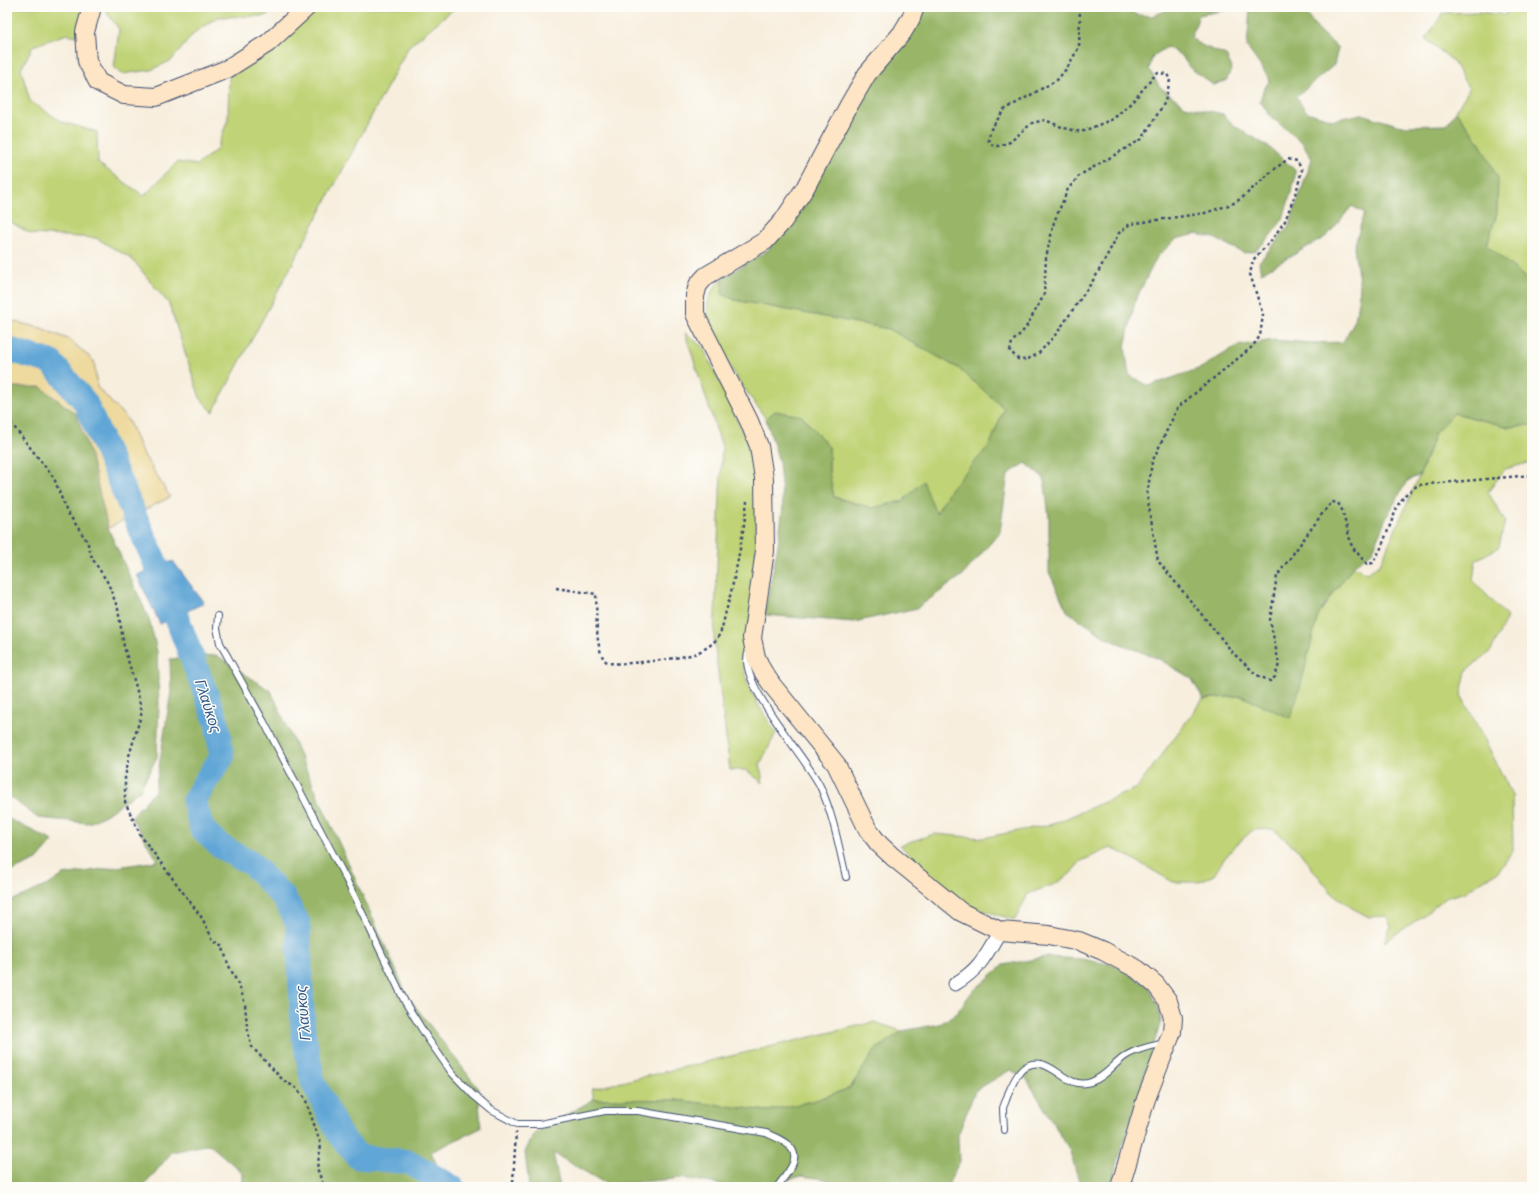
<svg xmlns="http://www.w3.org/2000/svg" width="1539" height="1194" font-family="Caveat,sans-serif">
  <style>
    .green { fill: #c0d376; stroke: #6e816a }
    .forest { fill: #98b567; stroke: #5a7262 }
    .sand { fill: #eeda9e; stroke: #84847e }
    .water { fill: #60a6d6; stroke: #3e6a9a }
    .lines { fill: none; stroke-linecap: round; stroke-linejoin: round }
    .river { stroke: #60a6d6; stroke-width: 25 }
    .lane-casing { stroke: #3c4c71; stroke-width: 8 }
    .street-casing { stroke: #3c4c71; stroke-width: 15 }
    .secondary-casing { stroke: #3c4c71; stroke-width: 20 }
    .path { stroke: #3c4c71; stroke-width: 2.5; stroke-dasharray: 3 3; stroke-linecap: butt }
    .lane { stroke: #fff; stroke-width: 6 }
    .street { stroke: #fff; stroke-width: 13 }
    .secondary { stroke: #fee5c5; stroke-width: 18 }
    .labels { text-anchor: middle; stroke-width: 3; stroke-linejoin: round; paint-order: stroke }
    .water-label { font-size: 15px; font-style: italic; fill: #335988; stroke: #fdfcf7 }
  </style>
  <rect width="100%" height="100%" fill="#fdfcf7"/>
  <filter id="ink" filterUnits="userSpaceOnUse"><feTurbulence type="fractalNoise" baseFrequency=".025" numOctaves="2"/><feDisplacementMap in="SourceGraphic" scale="8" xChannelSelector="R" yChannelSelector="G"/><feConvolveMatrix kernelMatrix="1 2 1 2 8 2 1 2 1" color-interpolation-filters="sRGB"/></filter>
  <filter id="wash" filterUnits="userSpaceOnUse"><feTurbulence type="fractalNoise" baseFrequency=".012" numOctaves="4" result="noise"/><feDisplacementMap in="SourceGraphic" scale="16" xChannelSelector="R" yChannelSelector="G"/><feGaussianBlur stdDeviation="0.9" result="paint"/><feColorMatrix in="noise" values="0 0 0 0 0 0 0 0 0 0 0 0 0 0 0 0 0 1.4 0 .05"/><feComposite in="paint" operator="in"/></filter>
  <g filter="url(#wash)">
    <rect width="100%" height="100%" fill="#f7eedd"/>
    <g class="green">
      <path d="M 7,7 L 84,7 L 77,36 L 67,34 L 33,46 L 21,69 L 30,101 L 62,122 L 97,132 L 98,163 L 144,196 L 177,162 L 197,165 L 217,149 L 228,119 L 229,77 L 281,41 L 318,7 L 456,7 L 409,46 L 213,412 L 200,398 L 169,304 L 132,259 L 96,238 L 31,234 L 7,220 Z"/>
      <path d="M 108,7 L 283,7 L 264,16 L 218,17 L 195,32 L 172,60 L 151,70 L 122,74 L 114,68 L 119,29 L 107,13 Z"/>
      <path d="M 1504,7 L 1532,7 L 1532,284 L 1487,245 L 1497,213 L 1480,143 L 1456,111 L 1469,89 L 1452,60 L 1426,39 L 1443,13 L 1479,12 L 1507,15 Z"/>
      <path d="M 723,278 L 722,294 L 735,300 L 889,329 L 958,368 L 1004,408 L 990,445 L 951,488 L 936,514 L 903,501 L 872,508 L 834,497 L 829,473 L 829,447 L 775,411 L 766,419 C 749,394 705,340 707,310 C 708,297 713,287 723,278 Z"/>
      <path d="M 685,333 L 703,347 L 746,439 L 756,483 L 756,567 L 750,629 L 744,643 L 743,665 L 747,681 L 758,705 L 776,733 L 760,764 L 763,783 L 746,770 L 730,770 L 714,640 L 722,447 Z"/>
      <path d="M 1454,413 L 1509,427 L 1532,425 L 1532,462 L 1505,469 L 1488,492 L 1505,521 L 1499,547 L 1476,560 L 1473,580 L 1507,617 L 1491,651 L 1466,671 L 1461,695 L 1488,746 L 1512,795 L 1513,850 L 1500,870 L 1465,892 L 1445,898 L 1423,916 L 1384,942 L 1391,926 L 1387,916 L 1369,917 L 1352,908 L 1332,893 L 1314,871 L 1299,851 L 1273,829 L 1253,830 L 1236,845 L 1224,859 L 1214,875 L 1198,882 L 1173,882 L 1128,856 L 1111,848 L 1081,861 L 1070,874 L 1055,884 L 1028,894 L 1015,920 L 969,906 L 927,874 L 900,845 L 934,834 L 982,838 L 1053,824 L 1137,788 L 1203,699 L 1241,696 L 1290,717 L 1300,688 L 1318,615 L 1353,566 L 1367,573 L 1380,564 L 1422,470 L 1435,433 Z"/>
      <path d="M 874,1022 L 902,1031 L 875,1050 L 850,1088 L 813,1101 L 768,1111 L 676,1100 L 594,1099 L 592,1089 Z"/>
    </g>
    <g class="forest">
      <path d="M 921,7 L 1131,7 L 1130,9 L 1136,15 L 1152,16 L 1175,7 L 1231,7 L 1227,10 L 1199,15 L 1191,38 L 1203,46 L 1226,55 L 1232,68 L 1226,81 L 1213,85 L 1189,67 L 1182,56 L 1167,47 L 1153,56 L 1149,69 L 1160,87 L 1185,106 L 1223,114 L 1235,126 L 1269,147 L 1295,170 L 1295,179 L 1283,219 L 1267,240 L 1255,251 L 1244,253 L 1214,238 L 1196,234 L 1176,239 L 1157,257 L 1135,301 L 1125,347 L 1129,375 L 1149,386 L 1201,368 L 1237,346 L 1274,340 L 1311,343 L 1343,342 L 1355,320 L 1360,288 L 1354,248 L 1364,213 L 1352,206 L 1327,236 L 1261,273 L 1259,262 L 1289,226 L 1312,159 L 1302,142 L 1271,117 L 1260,101 L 1263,91 L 1270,80 L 1247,47 L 1250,7 L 1311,7 L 1307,14 L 1318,30 L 1338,48 L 1334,65 L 1296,97 L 1307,112 L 1333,120 L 1362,114 L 1401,126 L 1447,125 L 1456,111 L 1480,143 L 1498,178 L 1497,213 L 1487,245 L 1532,284 L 1532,425 L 1509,427 L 1454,413 L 1435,433 L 1420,475 L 1407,481 L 1385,520 L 1373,551 L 1353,566 L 1318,615 L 1300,688 L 1290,718 L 1241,696 L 1203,699 L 1192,679 L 1159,659 L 1108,639 L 1067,611 L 1049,572 L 1049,517 L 1044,478 L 1026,463 L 1008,474 L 1000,532 L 963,575 L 917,608 L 854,622 L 764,615 L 778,545 L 783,507 L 779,462 L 766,419 L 775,411 L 802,416 L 829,447 L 829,473 L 834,497 L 872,508 L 903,501 L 923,481 L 936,514 L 951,488 L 990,445 L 1004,408 L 958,368 L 889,329 L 735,300 L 722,294 L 723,278 L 768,250 L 790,224 L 870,79 Z"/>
      <path d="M 7,385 L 15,387 L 41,387 L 76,414 L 91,457 L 108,528 L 149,619 L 157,651 L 159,704 L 157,757 L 140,790 L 107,814 L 89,823 L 38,818 L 7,795 Z"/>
      <path d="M 216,655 L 271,691 L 408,997 L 478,1088 L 481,1128 L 431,1152 L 444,1180 L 450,1187 L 243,1187 L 243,1173 L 209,1144 L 172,1152 L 143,1187 L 7,1187 L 7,901 L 11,901 L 50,884 L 63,875 L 158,861 L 131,817 L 155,791 L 171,692 L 170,659 Z"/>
      <path d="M 7,818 L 53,841 L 37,860 L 7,873 L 7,852 L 9,849 L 7,846 Z"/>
      <path d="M 1046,957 L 1081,959 L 1115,965 L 1149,987 L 1159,1008 L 1161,1021 L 1110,1187 L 1081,1187 L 1069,1149 L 1026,1078 L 1010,1070 L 975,1091 L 958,1135 L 959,1162 L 947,1187 L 843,1187 L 824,1179 L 801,1176 L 762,1187 L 735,1187 L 683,1178 L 608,1185 L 553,1153 L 560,1187 L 529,1187 L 525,1152 L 534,1134 L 594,1099 L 676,1100 L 768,1111 L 813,1101 L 850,1088 L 875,1050 L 902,1031 L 940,1024 L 956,1014 L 971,993 L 1003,965 Z"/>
    </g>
    <path class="sand" d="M 7,320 L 41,328 L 70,340 L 94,361 L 97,387 L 128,420 L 142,452 L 170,497 L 108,528 L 91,457 L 76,414 L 41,387 L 15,387 L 7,385 Z"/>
    <path class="water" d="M 173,561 L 204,603 L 160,624 L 137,575 Z"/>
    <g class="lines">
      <path class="river" d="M 7,349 L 51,362 L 85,402 L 160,574 L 217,723 L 222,757 L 205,782 L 194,801 L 202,829 L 220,846 L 252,864 L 284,898 L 298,923 L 303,1032 L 313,1082 L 339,1134 L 358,1157 L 409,1162 L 452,1187"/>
    </g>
  </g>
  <g filter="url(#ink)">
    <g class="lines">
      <g class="lane-casing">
        <g id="lane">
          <path d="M 218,616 L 217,628 L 220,643 L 264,722 L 346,879 L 405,1002 L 428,1039 L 452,1073 L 473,1095 L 491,1110 L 517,1124 L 540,1124 L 605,1111 L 638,1111 L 766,1133 C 777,1138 800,1146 793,1163 C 790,1171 782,1180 777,1187"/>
          <path d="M 749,651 C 734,679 806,757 820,786 C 833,814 839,847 846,877"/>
          <path d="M 1004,1130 C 1004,1123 1003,1115 1003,1108 C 1004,1104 1007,1099 1008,1094 C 1014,1080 1022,1060 1041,1064 C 1059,1068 1069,1089 1091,1082 C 1106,1077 1114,1063 1127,1055 C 1139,1048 1152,1046 1165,1043"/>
        </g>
      </g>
      <g class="street-casing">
        <path id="street" d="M 955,984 C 980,969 986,955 1000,931"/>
      </g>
      <g class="secondary-casing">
        <g id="secondary">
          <path d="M 92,7 L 85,32 L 87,61 L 98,82 L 124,95 L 156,97 L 227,69 L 268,43 L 307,7"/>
          <path d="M 915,7 L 911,18 L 902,33 L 867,74 L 849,105 L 805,188 L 783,221 L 765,241 L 706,276 L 698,285 L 695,296 L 695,314 L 749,421 L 759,446 L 764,478 L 765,551 L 752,638 L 756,657 L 762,670 L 772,685 L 836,764 L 868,830 L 879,844 L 893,857 L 961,912 L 1000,931 L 1049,935 L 1079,941 L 1103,951 L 1137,969 L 1156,985 L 1168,1001 L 1173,1018 L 1172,1032 L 1146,1099 L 1120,1187"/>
        </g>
      </g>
      <g class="path">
        <path d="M 1079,7 L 1080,16 L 1079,47 L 1067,68 L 1057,80 L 1004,110 L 991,129 L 988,140 L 992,145 L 998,146 L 1010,142 L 1032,123 L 1045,120 L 1064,128 L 1081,132 L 1113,119 L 1132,102 L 1157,73 L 1167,74 L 1170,80 L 1165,102 L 1142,139 L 1080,175 L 1068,189 L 1054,222 L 1046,258 L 1044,295 L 1025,329 L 1012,342 L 1010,351 L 1018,359 L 1026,360 L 1038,354 L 1057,333 L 1096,276 L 1119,233 L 1130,224 L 1205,213 L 1232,204 L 1242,198 L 1272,171 L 1288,159 L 1297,161 L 1302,170 L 1297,189 L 1285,221 L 1270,242 L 1253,260 L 1250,274 L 1263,315 L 1260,336 L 1252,347 L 1178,407 L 1152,462 L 1147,495 L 1158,561 L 1234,654 L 1257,675 L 1270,681 L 1275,677 L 1279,664 L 1270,620 L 1277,576 L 1322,514 L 1332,502 L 1338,503 L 1342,510 L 1352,547 L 1367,564 L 1373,563 L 1381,548 L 1398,505 L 1405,495 L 1418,485 L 1532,475"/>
        <path d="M 7,418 L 54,478 L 66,510 L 87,541 L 92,558 L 108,583 L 118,609 L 124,647 L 136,687 L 142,712 L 129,756 L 125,778 L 125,802 L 141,836 L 202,918 L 213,940 L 222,945 L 228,964 L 240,988 L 245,1004 L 247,1026 L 251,1046 L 283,1080 L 296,1088 L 305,1098 L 321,1145 L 317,1168 L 324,1187"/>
        <path d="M 556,588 L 596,594 C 597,609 594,653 607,662 C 614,667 683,658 694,654 C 702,651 713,645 718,637 C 723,629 724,617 727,608 C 736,573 743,537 747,501"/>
        <path d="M 513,1182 L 516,1132"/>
      </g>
      <use href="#lane" class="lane"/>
      <use href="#street" class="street"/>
      <use href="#secondary" class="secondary"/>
    </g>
  </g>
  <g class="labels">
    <g class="water-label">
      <text transform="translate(208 706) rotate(72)" y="5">Γλαύκος</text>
      <text transform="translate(303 1013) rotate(-95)" y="5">Γλαύκος</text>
    </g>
  </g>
  <rect width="1539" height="1194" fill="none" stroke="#fdfcf7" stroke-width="24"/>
</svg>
